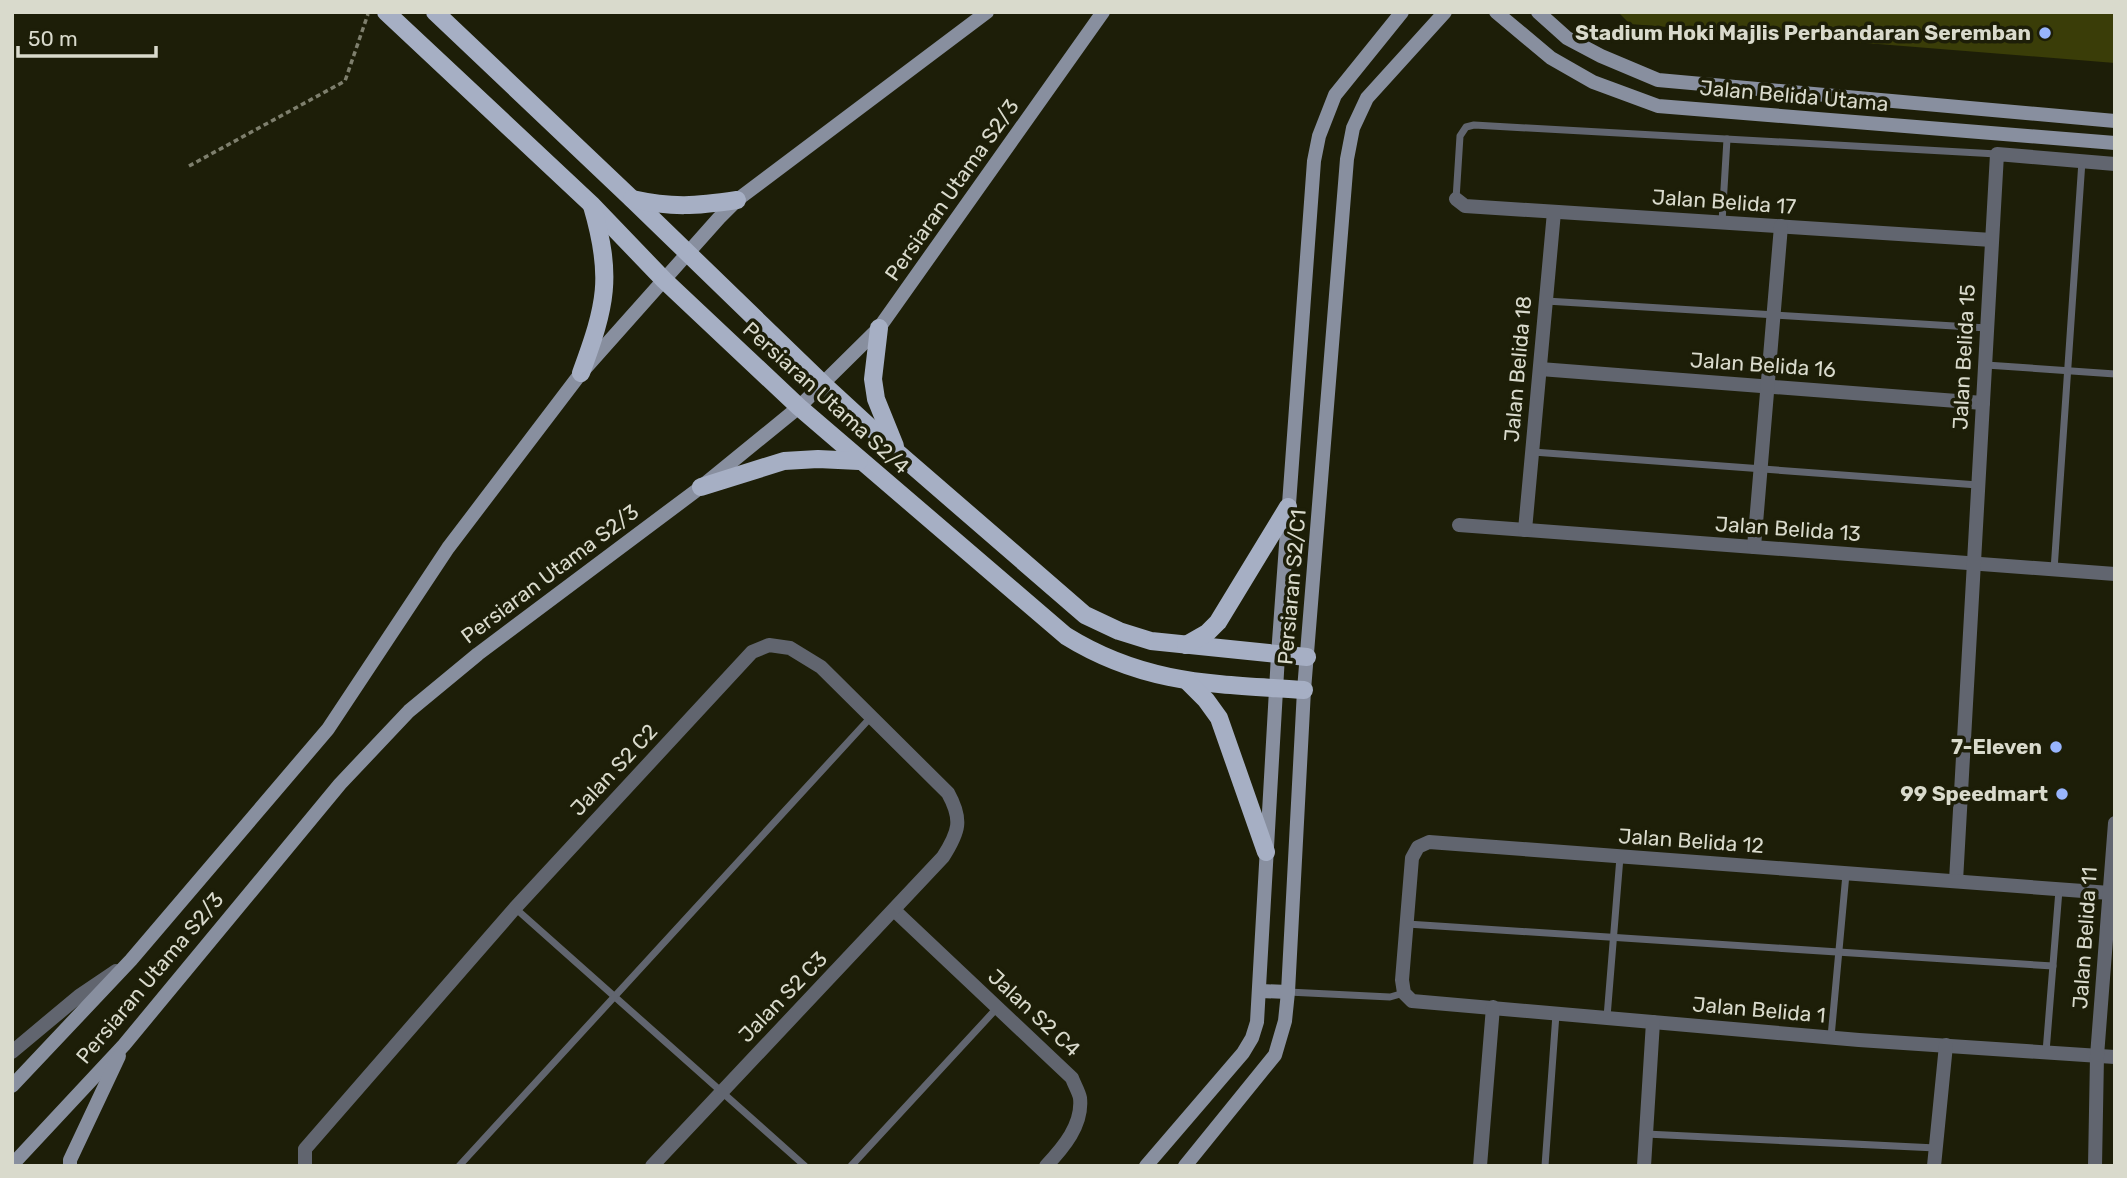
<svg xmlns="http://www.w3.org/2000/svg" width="2127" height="1178" font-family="Rubik,sans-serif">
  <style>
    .pitch { fill: #3a3d08 }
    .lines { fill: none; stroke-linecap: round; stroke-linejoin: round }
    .path { stroke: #7e7f6d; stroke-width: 3.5; stroke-dasharray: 5 3.5; stroke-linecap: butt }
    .lane { stroke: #61656f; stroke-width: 7 }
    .street { stroke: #61656f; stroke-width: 14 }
    .secondary { stroke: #888f9f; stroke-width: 14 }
    .primary { stroke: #a6afc4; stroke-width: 18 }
    .poi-dot { fill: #98b5fd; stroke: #1d1e08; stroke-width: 2.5 }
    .labels { text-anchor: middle; stroke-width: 7; stroke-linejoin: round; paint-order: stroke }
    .poi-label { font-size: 21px; font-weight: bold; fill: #d9dacc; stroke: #1d1e08; text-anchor: end }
    .street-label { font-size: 21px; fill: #d9dacc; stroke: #1d1e08 }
  </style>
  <rect width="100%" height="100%" fill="#1d1e08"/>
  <path class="pitch" d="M 1618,12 L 2115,12 L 2115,63 L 1630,24 Z"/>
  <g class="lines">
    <path class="path" d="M 189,166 L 345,81 L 368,14"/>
    <g class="lane">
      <path d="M 1456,199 L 1460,136 L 1466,127 L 1474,125 L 1997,154"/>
      <path d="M 1722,222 L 1727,139"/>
      <path d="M 1546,301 L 1987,328"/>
      <path d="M 1986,365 L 2115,374"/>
      <path d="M 1533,452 L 1978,485"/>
      <path d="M 2054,570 L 2082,161"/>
      <path d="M 515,908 L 805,1166"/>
      <path d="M 1407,924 L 2053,966"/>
      <path d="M 1288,992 L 1390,997 L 1404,993"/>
      <path d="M 1607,1017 L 1620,857"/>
      <path d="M 1831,1037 L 1846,874"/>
      <path d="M 2046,1052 L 2059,890"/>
      <path d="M 1646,1134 L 1936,1148"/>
      <path d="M 459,1166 L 871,717"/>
      <path d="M 851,1166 L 997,1008"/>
      <path d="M 1545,1166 L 1556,1014"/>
    </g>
    <g class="street">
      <path d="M 1456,199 L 1465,206 L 1992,240"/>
      <path d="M 1540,369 L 1983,403"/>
      <path d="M 1459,525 L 2115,574"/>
      <path d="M 1525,530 L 1554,212"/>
      <path d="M 1754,547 L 1781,226"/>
      <path d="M 1956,881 L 1997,154 L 2115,164"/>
      <path d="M 2110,893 L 1429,842 L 1418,847 L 1412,858 L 1402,980 L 1404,993 L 1412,1001 L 1859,1040 L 2115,1057"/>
      <path d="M 894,910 L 1072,1078 C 1074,1084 1079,1092 1080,1098 C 1083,1125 1063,1148 1046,1166"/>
      <path d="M 12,1052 L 79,996 L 116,971"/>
      <path d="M 305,1166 L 305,1149 L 515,908 L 752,652 L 769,645 L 790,648 L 821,667 L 948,793 C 963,820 959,832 943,857 L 652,1166"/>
      <path d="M 1480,1166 L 1493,1007"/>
      <path d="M 1644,1166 L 1653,1022"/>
      <path d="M 1934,1166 L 1946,1045"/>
      <path d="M 2095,1166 L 2097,1056 L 2115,823"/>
    </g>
    <g class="secondary">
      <path d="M 1496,12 L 1551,58 L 1593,82 L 1658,106 L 2115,143"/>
      <path d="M 1538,12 L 1567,38 L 1601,56 L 1658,80 L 2115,121"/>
      <path d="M 1260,991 L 1288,992"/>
      <path d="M 12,1086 L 131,960 L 328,729 L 448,548 L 581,373 L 719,218 L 737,200 L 987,12"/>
      <path d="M 12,1165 L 124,1045 L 340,784 L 409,711 L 478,654 L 701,487 L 799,407 L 879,328 L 1103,12"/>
      <path d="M 70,1166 L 70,1160 L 119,1056"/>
      <path d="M 1146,1166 L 1243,1053 L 1252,1038 L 1257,1022 L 1278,655 L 1314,161 L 1319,136 L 1335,95 L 1402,12"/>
      <path d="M 1185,1166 L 1275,1055 L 1285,1021 L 1288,992 L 1304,690 L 1347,159 L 1353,128 L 1367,98 L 1445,12"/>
    </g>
    <g class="primary">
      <path d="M 386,12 L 591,204 L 664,280 L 799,407 L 1066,636 C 1145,685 1215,684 1304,690"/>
      <path d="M 435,12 L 632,199 L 823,384 L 898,453 L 1085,615 L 1119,631 L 1151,641 L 1307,657"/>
      <path d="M 632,199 C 673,208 696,206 737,200"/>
      <path d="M 879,328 L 873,379 L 876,399 L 895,446"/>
      <path d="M 581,373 C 606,305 613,277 592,206"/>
      <path d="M 701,487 L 784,461 L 818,459 L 859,461"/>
      <path d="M 1186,645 L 1207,633 L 1218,622 L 1288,507"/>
      <path d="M 1187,681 L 1206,700 L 1219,718 L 1266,852"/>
    </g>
  </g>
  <g class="poi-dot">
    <circle cx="2045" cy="33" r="7"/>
    <circle cx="2056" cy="747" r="7"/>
    <circle cx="2062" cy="794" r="7"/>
  </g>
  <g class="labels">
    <g class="poi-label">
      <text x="2031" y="40">Stadium Hoki Majlis Perbandaran Seremban</text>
      <text x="2042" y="754">7-Eleven</text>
      <text x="2048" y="801">99 Speedmart</text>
    </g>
    <g class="street-label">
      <text transform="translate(1794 96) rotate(5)" y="7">Jalan Belida Utama</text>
      <text transform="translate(952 190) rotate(-55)" y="7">Persiaran Utama S2/3</text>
      <text transform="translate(1724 202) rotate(4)" y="7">Jalan Belida 17</text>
      <text transform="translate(1964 357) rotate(-87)" y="7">Jalan Belida 15</text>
      <text transform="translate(1763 365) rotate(4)" y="7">Jalan Belida 16</text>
      <text transform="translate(1518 369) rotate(-85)" y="7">Jalan Belida 18</text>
      <text transform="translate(826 398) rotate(42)" y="7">Persiaran Utama S2/4</text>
      <text transform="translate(1788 529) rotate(4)" y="7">Jalan Belida 13</text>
      <text transform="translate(550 574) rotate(-37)" y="7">Persiaran Utama S2/3</text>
      <text transform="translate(1292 587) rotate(-85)" y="7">Persiaran S2/C1</text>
      <text transform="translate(614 770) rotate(-47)" y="7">Jalan S2 C2</text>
      <text transform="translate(1691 841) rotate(4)" y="7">Jalan Belida 12</text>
      <text transform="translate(2085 938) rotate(-86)" y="7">Jalan Belida 11</text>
      <text transform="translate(150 978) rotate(-50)" y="7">Persiaran Utama S2/3</text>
      <text transform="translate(783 997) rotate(-46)" y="7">Jalan S2 C3</text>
      <text transform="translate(1759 1010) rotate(5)" y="7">Jalan Belida 1</text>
      <text transform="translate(1034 1013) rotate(43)" y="7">Jalan S2 C4</text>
    </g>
  </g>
  <rect width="2127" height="1178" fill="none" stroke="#d9dacc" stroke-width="28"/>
  <path d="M18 46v10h138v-10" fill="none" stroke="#d9dacc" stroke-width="3.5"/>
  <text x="28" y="46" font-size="21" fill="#d9dacc" stroke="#1d1e08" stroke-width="5" paint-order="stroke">50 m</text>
</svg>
